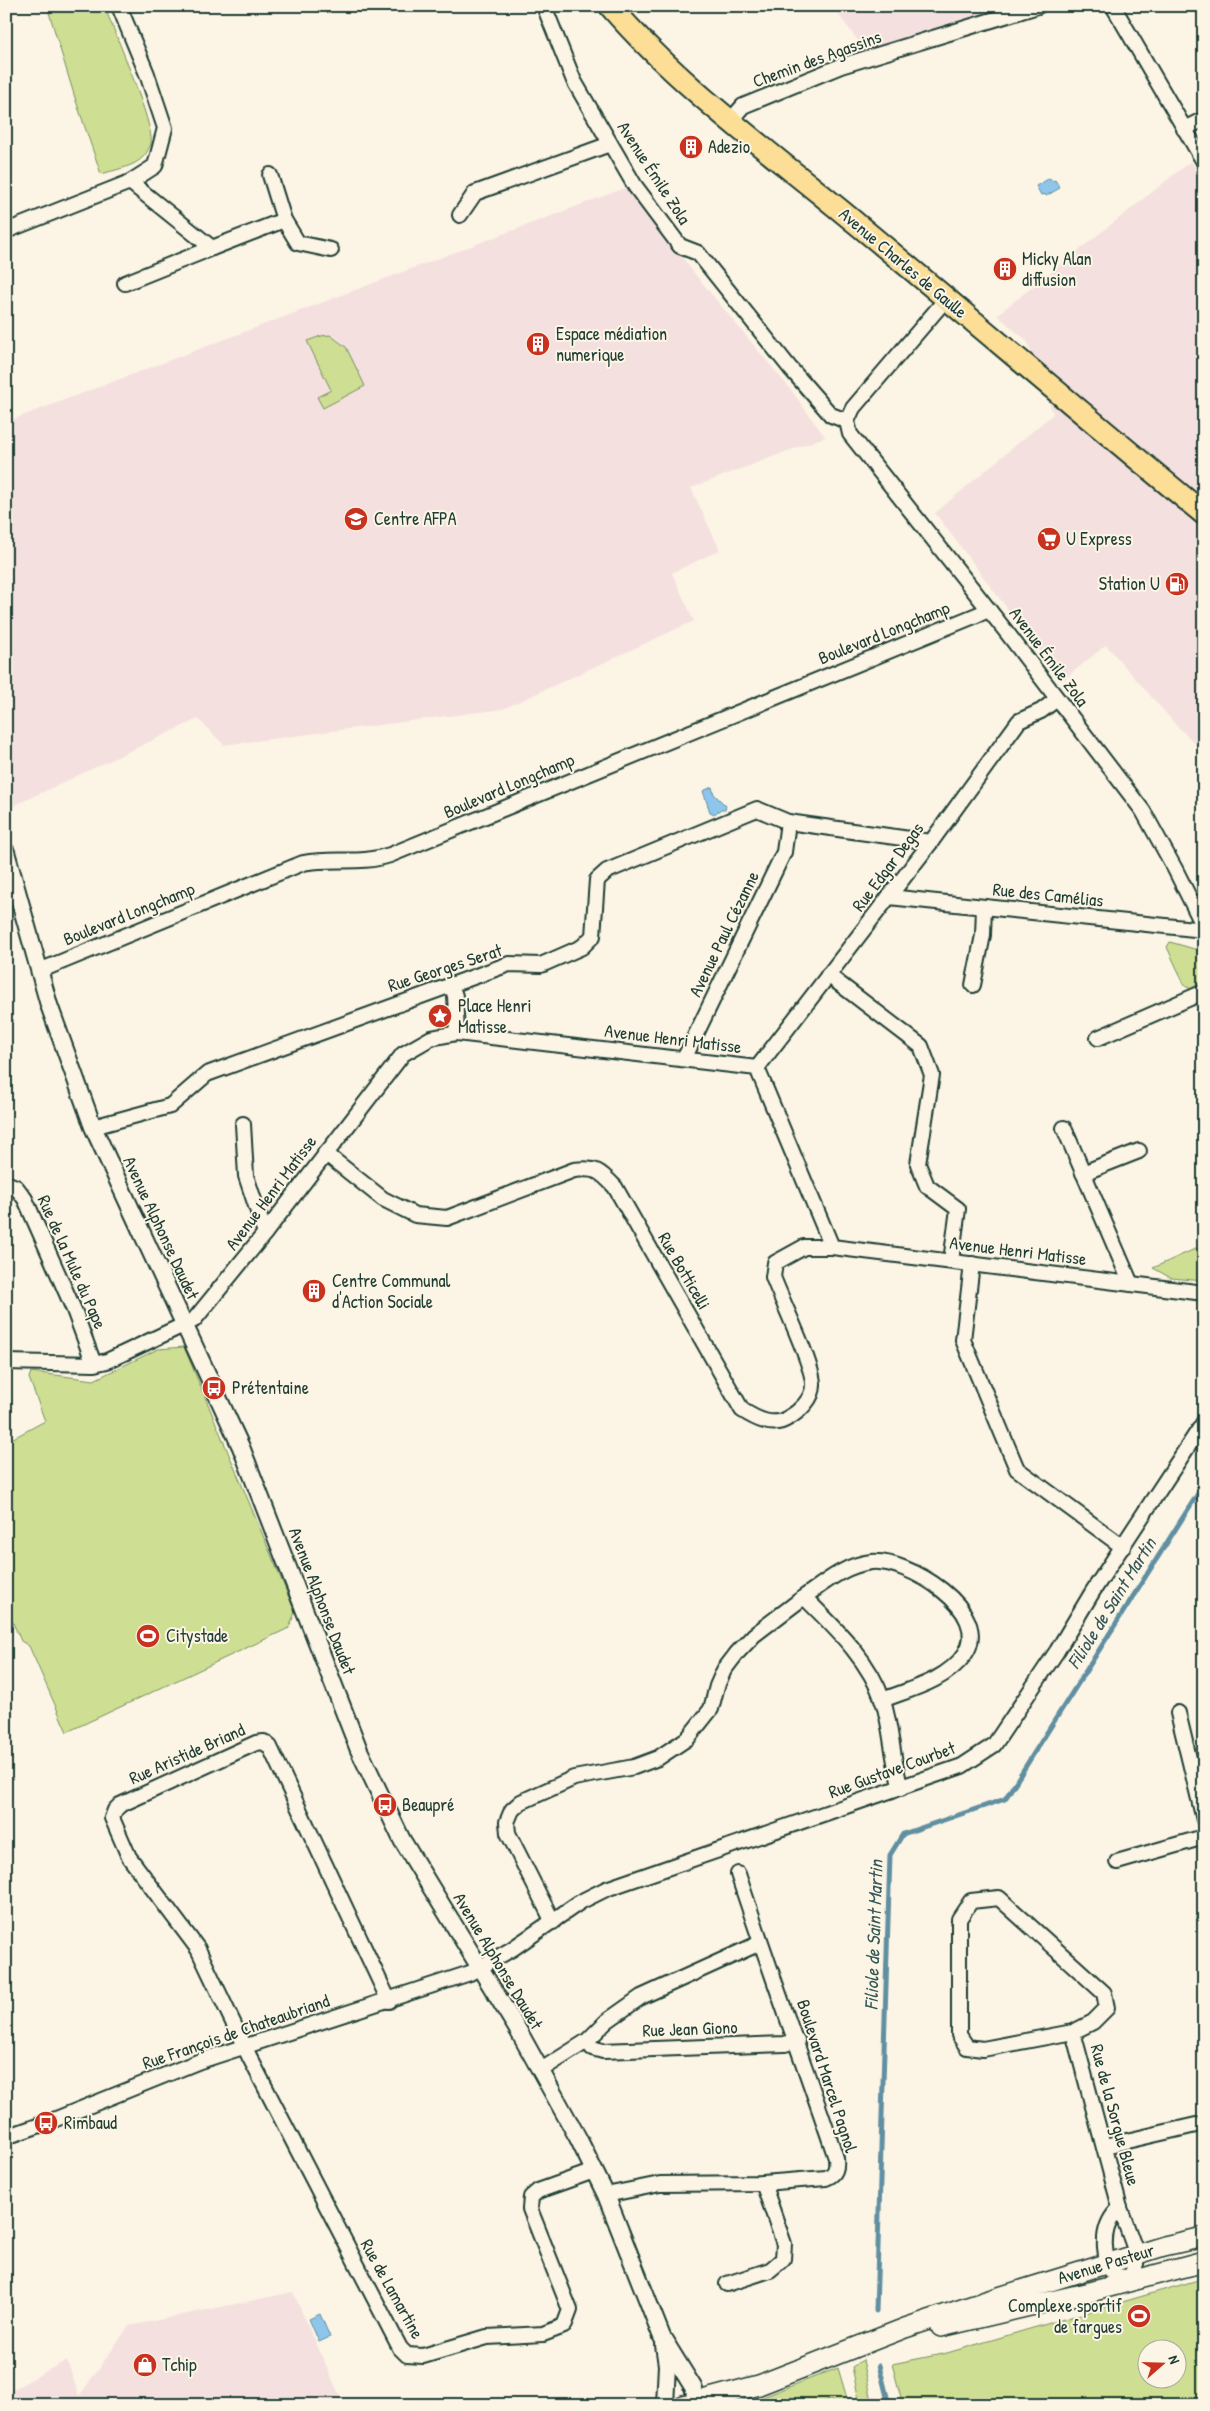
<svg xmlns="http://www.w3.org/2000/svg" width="1210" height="2411" font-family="'Patrick Hand',sans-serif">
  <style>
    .built { fill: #f4e1df }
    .green { fill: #cede92; stroke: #768e63; fill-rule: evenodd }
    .water { fill: #8dc5eb; stroke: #618fa2 }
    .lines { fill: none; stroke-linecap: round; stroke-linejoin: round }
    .stream { stroke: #618fa2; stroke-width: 5 }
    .minor-casing { stroke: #1f3d34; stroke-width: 18 }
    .tertiary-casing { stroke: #1f3d34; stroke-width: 20 }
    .secondary-casing { stroke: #1f3d34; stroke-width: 22 }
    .primary-casing { stroke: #1f3d34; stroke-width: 25 }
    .minor { stroke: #fcf5e5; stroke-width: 14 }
    .tertiary { stroke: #fcf5e5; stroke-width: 16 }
    .secondary { stroke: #fcf5e5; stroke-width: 19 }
    .primary { stroke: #fcde96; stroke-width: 21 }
    .labels { text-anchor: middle; stroke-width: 4; stroke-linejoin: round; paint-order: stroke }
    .street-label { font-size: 18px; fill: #1f3d34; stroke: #fcf5e5 }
    .poi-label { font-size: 18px; fill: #1f3d34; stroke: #fcf5e5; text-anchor: start }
    .water-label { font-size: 19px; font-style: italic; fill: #355859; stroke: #fcf5e5 }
  </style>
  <rect width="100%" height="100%" fill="#fcf5e5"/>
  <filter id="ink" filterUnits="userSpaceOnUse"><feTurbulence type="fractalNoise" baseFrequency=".02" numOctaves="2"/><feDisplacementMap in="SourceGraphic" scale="10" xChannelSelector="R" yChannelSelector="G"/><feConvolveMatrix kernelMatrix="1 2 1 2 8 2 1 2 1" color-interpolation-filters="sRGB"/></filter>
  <g filter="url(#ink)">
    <g class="built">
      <path d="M 832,6 L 1004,6 L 865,50 Z"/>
      <path d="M 1191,161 L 1204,183 L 1204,752 L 1177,726 L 1106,645 L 1062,681 L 935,513 L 1053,414 L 1027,341 L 997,315 Z"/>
      <path d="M 630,186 L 694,273 L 792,391 L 825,437 L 691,488 L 720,550 L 672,573 L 694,621 L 503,709 L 224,745 L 198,719 L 9,808 L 6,797 L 6,422 Z"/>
      <path d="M 293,2292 L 344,2405 L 6,2405 L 6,2393 L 67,2360 L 79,2396 L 129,2326 Z"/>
    </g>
    <g class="green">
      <path d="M 47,6 L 104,6 C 113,27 155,127 151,143 C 150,147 146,154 144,156 C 135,167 114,170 101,174 L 76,101 Z"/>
      <path d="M 321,336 L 330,335 L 346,347 L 365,386 L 323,408 L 317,397 L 331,390 L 307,341 Z"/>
      <path d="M 1170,942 L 1198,950 L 1204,965 L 1204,984 L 1191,989 L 1185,986 L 1167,947 Z"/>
      <path d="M 1197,1248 L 1204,1261 L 1204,1281 L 1171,1278 L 1153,1268 Z"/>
      <path d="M 184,1347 L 295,1612 L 289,1628 L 67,1732 L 29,1646 L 21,1641 L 6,1607 L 6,1442 L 45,1421 L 29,1378 L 31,1372 L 94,1380 L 158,1349 Z"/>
      <path d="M 1198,2280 L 1204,2283 L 1204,2405 L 903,2405 L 892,2364 L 947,2353 ZM 1178,2348 L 1178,2378 L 1148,2378 L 1148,2348 Z"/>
      <path d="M 863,2360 L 873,2405 L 860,2405 L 852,2367 Z"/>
      <path d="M 838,2368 L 849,2405 L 834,2405 L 831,2400 L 812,2405 L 742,2405 Z"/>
    </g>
    <g class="water">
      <path d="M 1050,178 L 1052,181 L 1055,180 L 1060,188 L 1046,196 L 1044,194 L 1041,195 L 1036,186 Z"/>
      <path d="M 712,787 L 714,794 L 726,806 L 725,810 L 721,810 L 714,814 L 710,812 L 703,791 Z"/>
      <path d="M 320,2314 L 330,2337 L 319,2342 L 309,2319 Z"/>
    </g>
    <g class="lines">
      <g class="stream">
        <path d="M 876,2311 L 890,1855 L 903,1834 L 1005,1799 L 1204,1484"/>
        <path d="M 879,2365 L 889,2405"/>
      </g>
      <g class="minor-casing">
        <g id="minor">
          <path d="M 119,6 L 147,74 L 165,128 L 155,166 L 130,182"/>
          <path d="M 544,6 L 574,81 L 635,186 L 680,246 L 698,253 L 790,368 L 831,415 L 847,421"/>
          <path d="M 1113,6 L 1204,162"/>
          <path d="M 730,121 L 743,106 L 841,66 L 1038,6"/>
          <path d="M 1184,129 L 1204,119"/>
          <path d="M 270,175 L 284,220 L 298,243 L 331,250"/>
          <path d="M 460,215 L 475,193 L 610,144"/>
          <path d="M 6,231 L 130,182 L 212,248 L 284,220"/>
          <path d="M 125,283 L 212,248"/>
          <path d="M 946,299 L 853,408 L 847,421 L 850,434 L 1008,634 L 1143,811 L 1175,869 L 1204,927"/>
          <path d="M 889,897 L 1204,930"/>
          <path d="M 39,971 L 303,863 C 334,857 360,865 390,855 L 989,610"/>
          <path d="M 828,975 L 921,1046 L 932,1075 L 918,1164 L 927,1186 L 958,1209 L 951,1261"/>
          <path d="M 451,984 L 455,996 L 457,1033"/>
          <path d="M 973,985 L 983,935 L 984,907"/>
          <path d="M 1098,1038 L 1204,992"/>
          <path d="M 684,1059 L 784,852 L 788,822"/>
          <path d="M 757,1068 L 931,842 L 1019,721 L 1041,711 L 1057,699"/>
          <path d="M 243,1124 L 246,1176 L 265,1233"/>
          <path d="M 93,1127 L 170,1106 L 207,1074 L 509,964 L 541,965 L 582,947 L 593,936 L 597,880 L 607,871 L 757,809 L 788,822 L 931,842"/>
          <path d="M 1064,1128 L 1131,1284"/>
          <path d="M 325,1153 L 383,1199 L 415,1215 L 447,1218 L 574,1170 C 596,1167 600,1171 615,1187 L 742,1410 C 756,1419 773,1428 788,1418 C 799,1412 813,1399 813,1385 C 814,1366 781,1299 773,1277 L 775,1263 L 804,1247 L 832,1247"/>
          <path d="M 1083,1173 L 1139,1151"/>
          <path d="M 6,1183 L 16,1187 L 25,1199 L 74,1310 L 94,1364"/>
          <path d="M 972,1264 L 963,1340 L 1017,1469 L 1123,1547"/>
          <path d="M 6,1362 L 94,1364 L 107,1361 L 194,1320 L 265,1233 L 403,1054 L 431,1038 L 457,1033 L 757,1068 L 832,1247 L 1204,1293"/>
          <path d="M 804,1597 C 825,1582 845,1565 871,1562 C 907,1558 994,1611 965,1654 C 946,1681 911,1689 882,1700"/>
          <path d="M 1178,1713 L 1204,1820"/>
          <path d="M 1117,1862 L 1204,1837"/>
          <path d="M 553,1922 L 508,1833 L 507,1822 L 512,1810 L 521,1802 L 574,1778 L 634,1767 L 658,1758 L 688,1738 L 711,1709 L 717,1686 L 724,1670 L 737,1653 L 754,1635 L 804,1597 C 834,1627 869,1659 883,1701 C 892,1729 892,1760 901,1788"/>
          <path d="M 389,2001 L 270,1747 L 264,1742 L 256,1743 L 120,1805 L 115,1810 L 112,1818 L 129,1857 L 198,1949 L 249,2056 L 400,2348 L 407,2355 L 423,2356 L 487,2337 L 543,2334 L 564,2326 L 570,2310 L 530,2209 L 531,2197 L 538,2191 L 594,2171"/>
          <path d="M 1073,2032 L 983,2049 L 967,2047 L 959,2035 L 959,1919 L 971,1901 L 999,1898 L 1104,1993 L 1107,2008 L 1093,2022 L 1073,2032 L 1120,2208 L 1137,2255 L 1136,2264 L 1132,2273 L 1121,2284"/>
          <path d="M 587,2041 L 592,2048 L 603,2051 L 785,2044 L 797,2040"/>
          <path d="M 541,2070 L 587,2041 L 607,2021 L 641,1997 L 760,1943"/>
          <path d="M 6,2137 L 46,2123 L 200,2061 L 470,1973 L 512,1949 L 580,1902 L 606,1889 L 962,1766 L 994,1745 L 1057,1651 L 1093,1591 L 1204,1422"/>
          <path d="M 1105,2146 L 1196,2125"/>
          <path d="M 606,2195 L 660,2184 L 763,2183 L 826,2178 C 836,2174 837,2168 836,2158 C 804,2063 769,1969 738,1874"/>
          <path d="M 1120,2208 C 1101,2225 1102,2249 1111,2272 L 1117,2276 L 1134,2278"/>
          <path d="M 727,2284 L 770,2270 L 783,2259 L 784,2244 L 763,2183"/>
        </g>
      </g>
      <g class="tertiary-casing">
        <g id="tertiary">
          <path d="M 6,852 L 49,1005 L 93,1127 L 241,1447 L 359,1750 L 402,1840 L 518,2030 L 578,2138 L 606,2195 L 662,2337 L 693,2387 L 698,2402"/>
          <path d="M 664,2345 L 667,2365 L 665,2405"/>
        </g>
      </g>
      <g class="secondary-casing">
        <g id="secondary">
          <path d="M 941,2327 L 1094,2291 L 1204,2262"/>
          <path d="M 684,2405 L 759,2385 L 905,2328 L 986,2301 L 1164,2246 L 1204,2237"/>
        </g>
      </g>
      <g class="primary-casing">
        <path id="primary" d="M 610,6 C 682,89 773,154 857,224 C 973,320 1087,418 1204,514"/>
      </g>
      <use href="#minor" class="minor"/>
      <use href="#tertiary" class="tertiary"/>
      <use href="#secondary" class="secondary"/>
      <use href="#primary" class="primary"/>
    </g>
  </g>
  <defs>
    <g id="building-disc" transform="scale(1.25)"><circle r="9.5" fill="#c8321e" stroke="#fcf5e5"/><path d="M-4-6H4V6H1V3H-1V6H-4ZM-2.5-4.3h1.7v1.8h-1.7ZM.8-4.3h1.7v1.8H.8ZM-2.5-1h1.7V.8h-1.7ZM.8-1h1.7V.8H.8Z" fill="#fff"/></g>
    <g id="university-disc" transform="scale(1.25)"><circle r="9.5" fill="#c8321e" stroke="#fcf5e5"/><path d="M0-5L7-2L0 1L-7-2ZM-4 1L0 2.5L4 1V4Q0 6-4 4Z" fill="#fff"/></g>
    <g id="supermarket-disc" transform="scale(1.25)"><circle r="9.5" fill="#c8321e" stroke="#fcf5e5"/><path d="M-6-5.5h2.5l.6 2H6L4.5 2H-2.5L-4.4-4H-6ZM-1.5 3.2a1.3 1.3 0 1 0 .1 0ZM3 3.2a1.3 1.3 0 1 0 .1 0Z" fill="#fff"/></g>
    <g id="fuel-disc" transform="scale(1.25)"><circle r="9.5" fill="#c8321e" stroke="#fcf5e5"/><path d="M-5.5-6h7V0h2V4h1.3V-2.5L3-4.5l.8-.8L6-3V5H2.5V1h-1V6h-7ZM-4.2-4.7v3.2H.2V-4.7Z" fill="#fff"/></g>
    <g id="sight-disc" transform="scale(1.25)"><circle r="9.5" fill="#c8321e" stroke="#fcf5e5"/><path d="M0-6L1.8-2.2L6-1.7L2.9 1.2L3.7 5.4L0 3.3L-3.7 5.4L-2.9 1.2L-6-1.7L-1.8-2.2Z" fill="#fff"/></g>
    <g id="bus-disc" transform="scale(1.25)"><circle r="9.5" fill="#c8321e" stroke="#fcf5e5"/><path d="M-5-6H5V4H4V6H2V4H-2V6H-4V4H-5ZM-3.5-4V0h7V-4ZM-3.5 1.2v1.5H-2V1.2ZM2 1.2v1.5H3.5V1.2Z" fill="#fff"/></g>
    <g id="stadium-disc" transform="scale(1.25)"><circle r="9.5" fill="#c8321e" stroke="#fcf5e5"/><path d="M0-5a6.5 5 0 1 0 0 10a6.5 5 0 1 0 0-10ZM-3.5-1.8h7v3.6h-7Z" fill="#fff"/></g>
    <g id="shop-disc" transform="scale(1.25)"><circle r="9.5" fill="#c8321e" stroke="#fcf5e5"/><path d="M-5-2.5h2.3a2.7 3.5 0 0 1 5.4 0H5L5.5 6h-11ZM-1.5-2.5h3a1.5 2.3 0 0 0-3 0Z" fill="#fff"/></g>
  </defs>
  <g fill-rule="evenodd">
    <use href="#building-disc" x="691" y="147"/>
    <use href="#building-disc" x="1005" y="269"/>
    <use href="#building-disc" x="538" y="344"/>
    <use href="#university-disc" x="356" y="519"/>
    <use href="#supermarket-disc" x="1049" y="539"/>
    <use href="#fuel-disc" x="1177" y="584"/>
    <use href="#sight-disc" x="440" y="1016"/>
    <use href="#building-disc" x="314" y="1291"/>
    <use href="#bus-disc" x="214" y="1388"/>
    <use href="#stadium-disc" x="148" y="1636"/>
    <use href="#bus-disc" x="385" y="1805"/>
    <use href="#bus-disc" x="46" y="2123"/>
    <use href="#stadium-disc" x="1139" y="2316"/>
    <use href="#shop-disc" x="145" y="2365"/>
  </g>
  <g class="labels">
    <g class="street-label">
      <text transform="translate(817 59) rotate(-20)" y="6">Chemin des Agassins</text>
      <text transform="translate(654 173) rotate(57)" y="6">Avenue Émile Zola</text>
      <text transform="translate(903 263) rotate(40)" y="6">Avenue Charles de Gaulle</text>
      <text transform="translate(884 633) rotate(-22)" y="6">Boulevard Longchamp</text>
      <text transform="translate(1049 657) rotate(53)" y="6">Avenue Émile Zola</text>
      <text transform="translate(509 786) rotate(-23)" y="6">Boulevard Longchamp</text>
      <text transform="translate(888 867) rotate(-53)" y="6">Rue Edgar Degas</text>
      <text transform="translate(1048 895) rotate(6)" y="6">Rue des Camélias</text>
      <text transform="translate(129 914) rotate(-22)" y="6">Boulevard Longchamp</text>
      <text transform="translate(724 934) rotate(-64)" y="6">Avenue Paul Cézanne</text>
      <text transform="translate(445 968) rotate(-18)" y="6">Rue Georges Serat</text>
      <text transform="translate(673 1039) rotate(7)" y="6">Avenue Henri Matisse</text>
      <text transform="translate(271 1193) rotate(-53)" y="6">Avenue Henri Matisse</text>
      <text transform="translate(161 1228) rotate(65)" y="6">Avenue Alphonse Daudet</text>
      <text transform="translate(1018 1251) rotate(7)" y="6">Avenue Henri Matisse</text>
      <text transform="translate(72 1262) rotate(66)" y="6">Rue de la Mule du Pape</text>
      <text transform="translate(684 1271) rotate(60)" y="6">Rue Botticelli</text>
      <text transform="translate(322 1601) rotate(69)" y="6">Avenue Alphonse Daudet</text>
      <text transform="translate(187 1754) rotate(-24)" y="6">Rue Aristide Briand</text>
      <text transform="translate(892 1770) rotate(-20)" y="6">Rue Gustave Courbet</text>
      <text transform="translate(498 1961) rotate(59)" y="6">Avenue Alphonse Daudet</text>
      <text transform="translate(690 2029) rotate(-2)" y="6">Rue Jean Giono</text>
      <text transform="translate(236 2032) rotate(-19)" y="6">Rue François de Chateaubriand</text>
      <text transform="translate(827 2076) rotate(72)" y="6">Boulevard Marcel Pagnol</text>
      <text transform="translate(1115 2115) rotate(75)" y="6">Rue de la Sorgue Bleue</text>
      <text transform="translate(1106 2264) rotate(-17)" y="6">Avenue Pasteur</text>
      <text transform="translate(392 2289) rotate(61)" y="6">Rue de Lamartine</text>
    </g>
    <g class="poi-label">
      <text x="708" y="153">Adezio</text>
      <text x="1022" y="265">Micky Alan<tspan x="1022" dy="21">diffusion</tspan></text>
      <text x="556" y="340">Espace médiation<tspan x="556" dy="21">numerique</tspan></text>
      <text x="374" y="525">Centre AFPA</text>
      <text x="1066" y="545">U Express</text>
      <text x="1160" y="590" text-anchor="end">Station U</text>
      <text x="458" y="1012">Place Henri<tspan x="458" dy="21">Matisse</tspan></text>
      <text x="332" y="1287">Centre Communal<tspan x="332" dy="21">d'Action Sociale</tspan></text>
      <text x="232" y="1394">Prétentaine</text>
      <text x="166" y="1642">Citystade</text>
      <text x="402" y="1811">Beaupré</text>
      <text x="64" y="2129">Rimbaud</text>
      <text x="1122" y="2312" text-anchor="end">Complexe sportif<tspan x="1122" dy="21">de fargues</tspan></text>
      <text x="162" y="2371">Tchip</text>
    </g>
    <g class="water-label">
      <text transform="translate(1111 1603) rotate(-58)" y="7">Filiole de Saint Martin</text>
      <text transform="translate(873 1935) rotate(-88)" y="7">Filiole de Saint Martin</text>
    </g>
  </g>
  <rect width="1210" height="2411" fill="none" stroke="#fcf5e5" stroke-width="25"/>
  <rect x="12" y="12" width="1185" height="2386" fill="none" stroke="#1f3d34" stroke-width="2" filter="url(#ink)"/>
  <g transform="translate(1162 2364) rotate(70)"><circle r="24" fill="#fcf5e5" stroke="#a4ab9e"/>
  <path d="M0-4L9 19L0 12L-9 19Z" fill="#c8321e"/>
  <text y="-8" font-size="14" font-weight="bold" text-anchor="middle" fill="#1f3d34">N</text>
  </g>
</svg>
